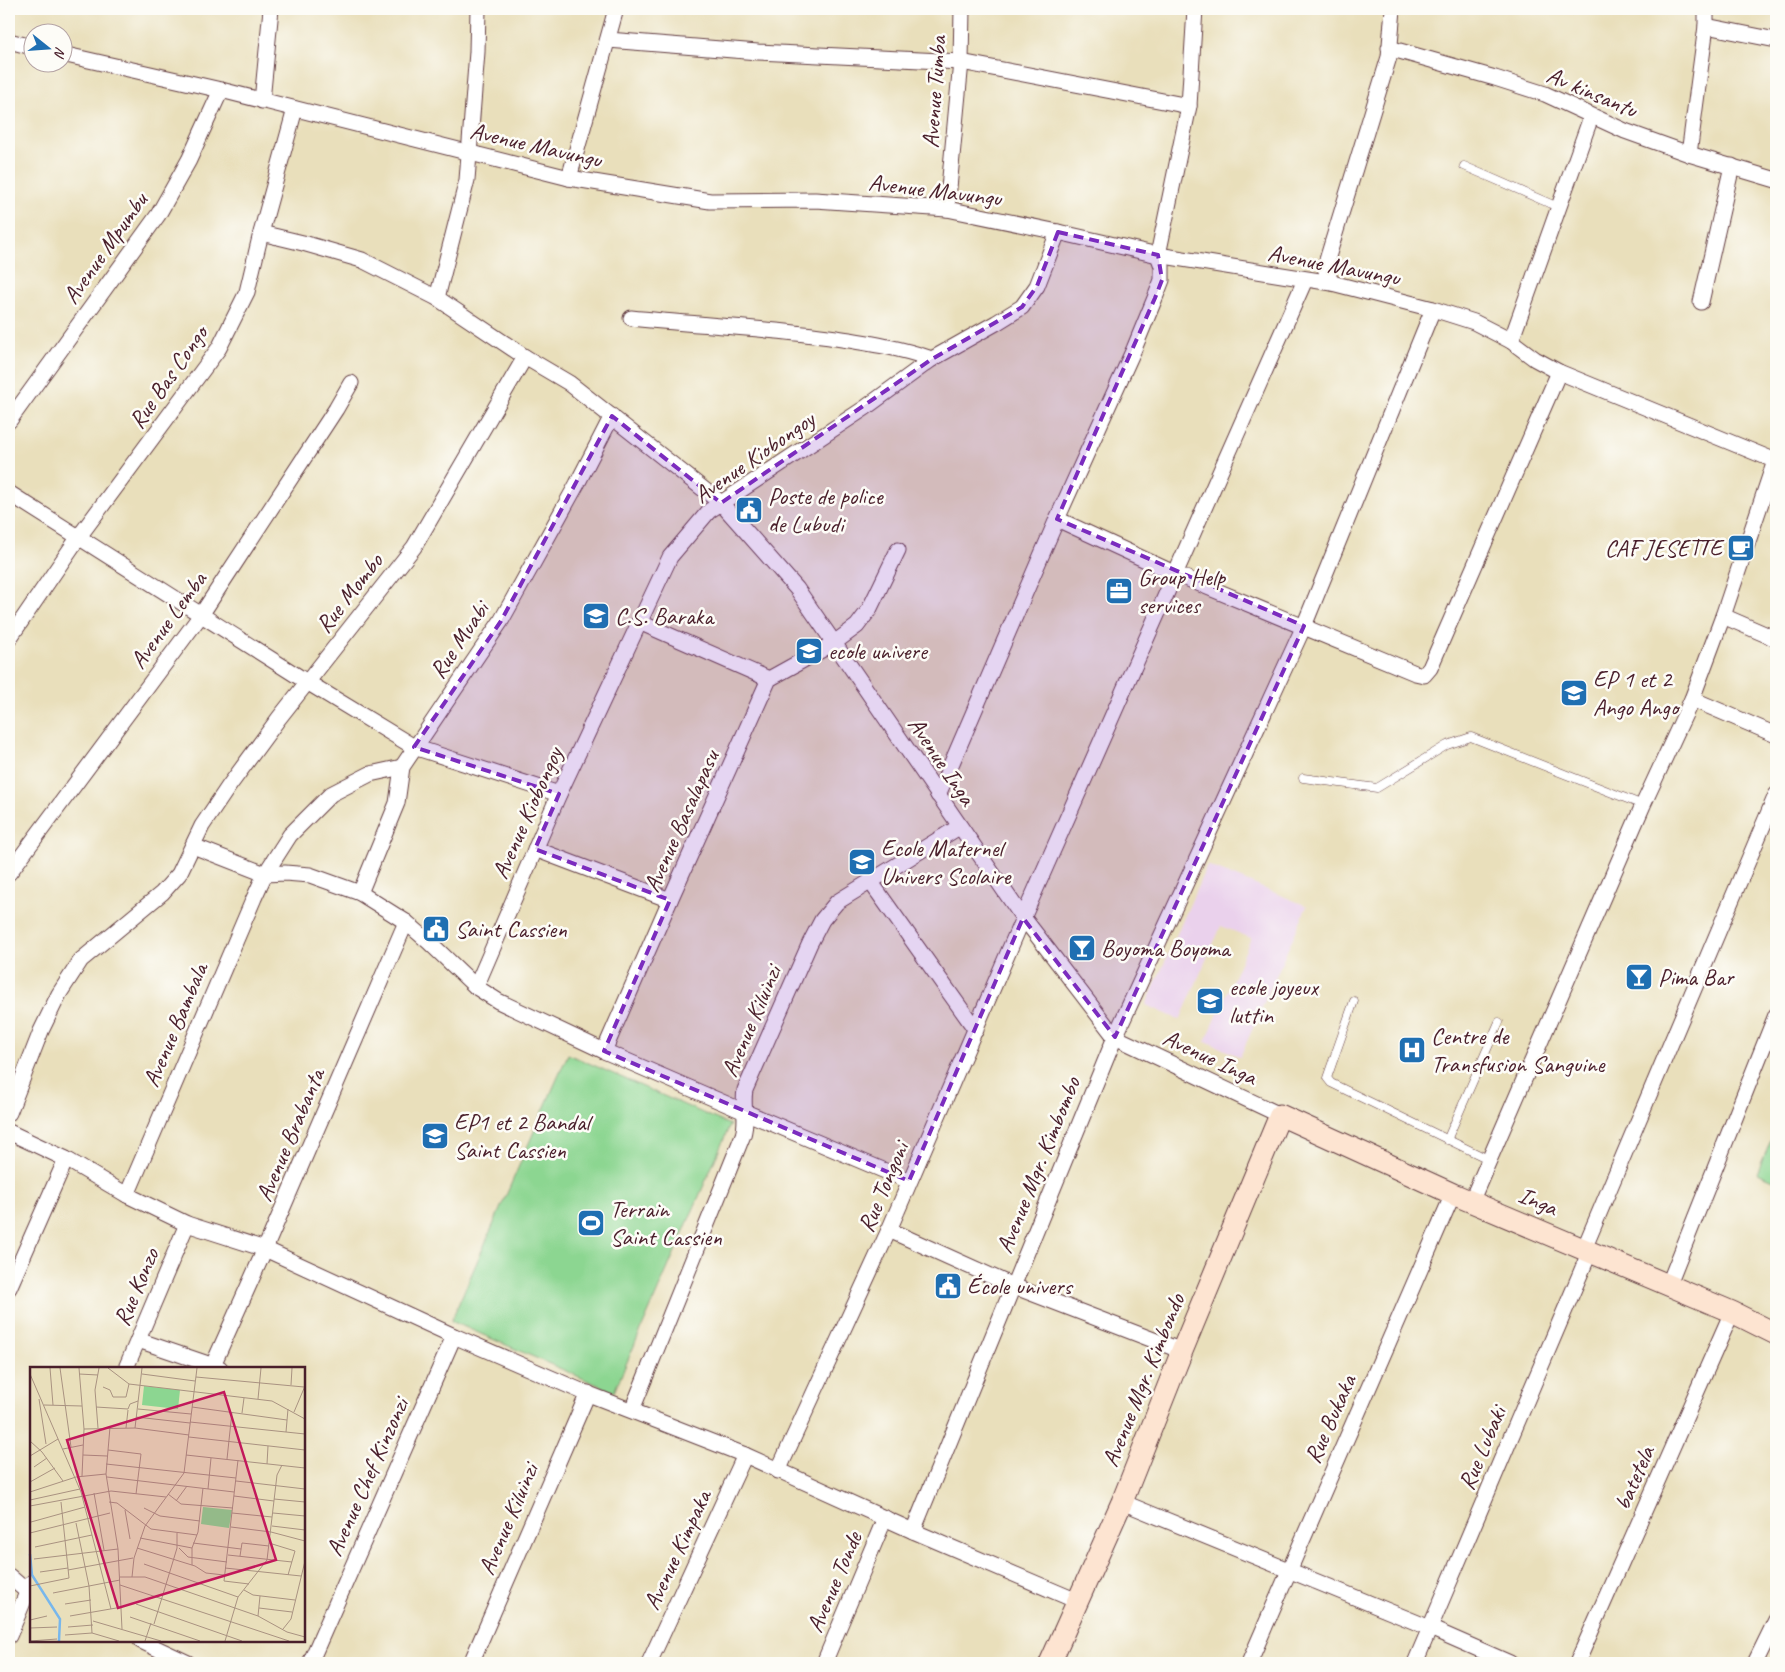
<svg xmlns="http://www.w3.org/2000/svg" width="1785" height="1672" font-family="Caveat,sans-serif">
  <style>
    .built { fill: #ead1ec }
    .green { fill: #8cd691; stroke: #6b7a5e }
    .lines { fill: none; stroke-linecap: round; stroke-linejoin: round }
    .lane-casing { stroke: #623c41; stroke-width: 9 }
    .street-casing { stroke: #623c41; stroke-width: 17 }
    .secondary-casing { stroke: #623c41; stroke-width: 23 }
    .lane { stroke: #fff; stroke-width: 8 }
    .street { stroke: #fff; stroke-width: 15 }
    .secondary { stroke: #fde4d1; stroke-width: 21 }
    .marked { fill: #7b2cbf; fill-opacity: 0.2; stroke: #7b2cbf; stroke-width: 4; stroke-dasharray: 10 6; stroke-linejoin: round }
    .labels { text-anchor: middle; stroke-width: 5; stroke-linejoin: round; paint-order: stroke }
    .street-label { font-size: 24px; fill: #4a1f2b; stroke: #fdfcf7 }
    .poi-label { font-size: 24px; fill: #4a1f2b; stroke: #fdfcf7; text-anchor: start }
    .inset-river { fill: none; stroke: #78b7ec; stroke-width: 2.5 }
    .inset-road { fill: none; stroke: #a99281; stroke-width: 1 }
    .view { fill: #c2185b; fill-opacity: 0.15; stroke: #c2185b; stroke-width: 2.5 }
    .inset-edge { fill: none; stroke: #4a1f2b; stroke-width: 2.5 }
  </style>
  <rect width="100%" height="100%" fill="#fdfcf7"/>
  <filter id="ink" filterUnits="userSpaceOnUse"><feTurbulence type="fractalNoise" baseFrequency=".02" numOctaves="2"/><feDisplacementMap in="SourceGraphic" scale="10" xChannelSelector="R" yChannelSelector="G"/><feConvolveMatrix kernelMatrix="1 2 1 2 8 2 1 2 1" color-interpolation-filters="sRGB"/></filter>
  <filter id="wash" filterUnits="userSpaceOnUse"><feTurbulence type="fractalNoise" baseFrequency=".0096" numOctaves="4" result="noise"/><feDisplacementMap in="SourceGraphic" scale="20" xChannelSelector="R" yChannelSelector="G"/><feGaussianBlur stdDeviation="1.12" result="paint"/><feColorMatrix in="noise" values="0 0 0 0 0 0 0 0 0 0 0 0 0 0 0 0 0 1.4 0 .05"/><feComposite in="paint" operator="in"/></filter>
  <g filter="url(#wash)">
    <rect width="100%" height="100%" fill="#e9dfbb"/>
    <path class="built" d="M 1207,865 L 1307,906 L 1240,1057 L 1206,1041 L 1251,938 L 1221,926 L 1180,1020 L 1146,1005 Z"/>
    <g class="green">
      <path d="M 568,1054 L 730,1125 L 614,1392 L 451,1321 Z"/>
      <path d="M 1776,1129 L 1776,1181 L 1757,1173 Z"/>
    </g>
  </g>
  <g filter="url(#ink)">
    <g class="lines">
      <g class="lane-casing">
        <g id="lane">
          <path d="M 1464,166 L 1558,207"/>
          <path d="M 1303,778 L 1377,788 L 1447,745 L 1471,737 L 1643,805"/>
          <path d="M 1354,1001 L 1327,1078 L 1331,1083 L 1490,1160"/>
          <path d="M 1447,1140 L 1499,1022"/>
        </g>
      </g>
      <g class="street-casing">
        <g id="street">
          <path d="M 1706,26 L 1776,40"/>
          <path d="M 608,40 L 758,52 L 961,62 L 1189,106"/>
          <path d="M 9,41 L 32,47"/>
          <path d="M 1389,48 L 1495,78 L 1545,94 L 1625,131 L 1689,154 L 1776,180"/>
          <path d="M 62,54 L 221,90 L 569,178 L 710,201 L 815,200 L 947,209 L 1058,232 L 1158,255 L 1332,283 L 1433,309 L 1474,322 L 1511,341 L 1535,359 L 1559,372 L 1776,461"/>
          <path d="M 262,101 L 271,9"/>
          <path d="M 1689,154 L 1706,26 L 1706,9"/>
          <path d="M 569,178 L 616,9"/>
          <path d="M 947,209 L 961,62 L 962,9"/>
          <path d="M 261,233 L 303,243 L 362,260 L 437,298 L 525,357 L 569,383 L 721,503 L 797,589 L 1019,912 L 1115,1037 L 1280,1115"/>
          <path d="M 1332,283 L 1326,271 L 1327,260 L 1389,57 L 1393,9"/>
          <path d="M 437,298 L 467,180 L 477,52 L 478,9"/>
          <path d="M 1701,302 L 1732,166"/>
          <path d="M 631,318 C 699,325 768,328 836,338 C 869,343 901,348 932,359"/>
          <path d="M 1511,341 L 1591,117"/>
          <path d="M 9,421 L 158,215 L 189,160 L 221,90"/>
          <path d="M 9,493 L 307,682 L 414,747 L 559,794"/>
          <path d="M 1057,519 L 1176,574 L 1415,673 L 1424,675 L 1430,668 L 1559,372"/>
          <path d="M 1723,616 L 1776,639"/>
          <path d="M 639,622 L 769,679"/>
          <path d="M 9,639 L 78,538 L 219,348 L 247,292 L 261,233 L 295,109"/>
          <path d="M 1692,699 L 1723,616 L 1776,458"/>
          <path d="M 938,795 L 1057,519 L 1134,349 L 1155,298 L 1162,280 L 1162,266 L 1158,255 L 1189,106 L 1195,9"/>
          <path d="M 193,846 L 265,874 L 285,873 L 310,875 L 360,893 L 406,922 L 429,942 L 476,987 L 498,1001 L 604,1051 L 745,1112 L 909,1181"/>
          <path d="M 535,849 L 670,900"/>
          <path d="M 9,873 L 201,615 L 336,409 L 351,383"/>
          <path d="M 870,881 L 976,1030"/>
          <path d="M 360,893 L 397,803 L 402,767 L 501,621 L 577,484 L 612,416"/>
          <path d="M 476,987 L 559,794 L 670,557 L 709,511 L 865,408 L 932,359 L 996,323 L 1022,307 L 1037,286 L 1058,232"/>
          <path d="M 604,1051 L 670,900 L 769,679 L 834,643 L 857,626 L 869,610 L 898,550"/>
          <path d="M 9,1113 L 41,1031 L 59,994 L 81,960 L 162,893 L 179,874 L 202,826 L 229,786 L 279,718 L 414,547 L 525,357"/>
          <path d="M 9,1132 L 66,1159 L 127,1195 L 187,1224 L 265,1249 L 454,1336 L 581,1391 L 745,1455 L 913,1531 L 1077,1601"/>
          <path d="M 127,1195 L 254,898 L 265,874 L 290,835 L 331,794 L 370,774 L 402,767"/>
          <path d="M 1471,1202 L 1643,805 L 1692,699 L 1776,735"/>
          <path d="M 889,1230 L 1013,1286 L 1182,1351"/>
          <path d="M 1584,1249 L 1776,795"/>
          <path d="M 1668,1286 L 1776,1015"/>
          <path d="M 9,1288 L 66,1159"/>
          <path d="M 138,1340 L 220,1368"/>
          <path d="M 213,1365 L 265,1249 L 406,922"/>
          <path d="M 126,1368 L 187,1224"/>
          <path d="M 632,1410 L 743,1135 C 748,1119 742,1106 745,1090 L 810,943 L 822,920 L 837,902 L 959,827"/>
          <path d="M 778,1471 L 889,1230 L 1023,918 L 1305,280"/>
          <path d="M 1122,1502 L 1430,1628 L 1510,1663"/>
          <path d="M 913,1531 L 1115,1037 L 1304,626 L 1433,309"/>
          <path d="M 9,1576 L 31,1595"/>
          <path d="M 9,1636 L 31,1583"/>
          <path d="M 141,1641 L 188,1663"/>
          <path d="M 310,1663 L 454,1336"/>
          <path d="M 471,1663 L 588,1393"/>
          <path d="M 649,1663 L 745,1455"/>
          <path d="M 824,1663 L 885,1518"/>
          <path d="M 1249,1663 L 1453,1194"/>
          <path d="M 1415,1663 L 1590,1251"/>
          <path d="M 1577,1663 L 1732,1312"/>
          <path d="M 1755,1663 L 1776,1620"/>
        </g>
      </g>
      <g class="secondary-casing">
        <path id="secondary" d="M 1050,1663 L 1122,1502 L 1182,1351 L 1280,1115 L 1453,1194 L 1732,1312 L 1776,1334"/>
      </g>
      <use href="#lane" class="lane"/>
      <use href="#street" class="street"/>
      <use href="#secondary" class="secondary"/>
    </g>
  </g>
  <path class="marked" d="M 1058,232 L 1158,255 L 1162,280 L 1155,298 L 1057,519 L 1304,626 L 1115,1037 L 1023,918 L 909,1181 L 604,1051 L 670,900 L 535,849 L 559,794 L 414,747 L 501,621 L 612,416 L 721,503 L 932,359 L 1022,307 L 1037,286 Z"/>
  <defs>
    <g id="civic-square" transform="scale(1.4375)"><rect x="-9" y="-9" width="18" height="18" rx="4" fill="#1f6fb2" stroke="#fdfcf7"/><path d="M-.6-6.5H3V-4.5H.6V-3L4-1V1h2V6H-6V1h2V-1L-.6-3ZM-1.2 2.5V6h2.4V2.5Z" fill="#fff"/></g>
    <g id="cafe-square" transform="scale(1.4375)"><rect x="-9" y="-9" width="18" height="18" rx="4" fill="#1f6fb2" stroke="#fdfcf7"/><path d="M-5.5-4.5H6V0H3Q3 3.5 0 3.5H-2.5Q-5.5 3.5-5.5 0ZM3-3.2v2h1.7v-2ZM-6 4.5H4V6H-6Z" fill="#fff"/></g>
    <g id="office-square" transform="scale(1.4375)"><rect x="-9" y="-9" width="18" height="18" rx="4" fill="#1f6fb2" stroke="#fdfcf7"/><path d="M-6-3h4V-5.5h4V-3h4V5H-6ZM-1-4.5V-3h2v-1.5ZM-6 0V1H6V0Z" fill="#fff"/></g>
    <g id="school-square" transform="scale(1.4375)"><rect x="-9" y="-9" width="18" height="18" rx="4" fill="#1f6fb2" stroke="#fdfcf7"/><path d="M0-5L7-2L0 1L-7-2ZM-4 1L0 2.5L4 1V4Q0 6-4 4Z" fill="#fff"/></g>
    <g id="university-square" transform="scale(1.4375)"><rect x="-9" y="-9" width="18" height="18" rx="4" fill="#1f6fb2" stroke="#fdfcf7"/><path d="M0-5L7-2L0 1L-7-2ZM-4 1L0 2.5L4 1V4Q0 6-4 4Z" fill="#fff"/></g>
    <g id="bar-square" transform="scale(1.4375)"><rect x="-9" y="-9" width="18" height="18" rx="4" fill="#1f6fb2" stroke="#fdfcf7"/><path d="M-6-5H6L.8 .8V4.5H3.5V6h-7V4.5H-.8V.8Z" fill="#fff"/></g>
    <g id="hospital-square" transform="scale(1.4375)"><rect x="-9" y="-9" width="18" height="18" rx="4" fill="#1f6fb2" stroke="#fdfcf7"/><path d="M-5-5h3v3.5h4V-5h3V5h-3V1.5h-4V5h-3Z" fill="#fff"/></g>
    <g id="stadium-square" transform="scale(1.4375)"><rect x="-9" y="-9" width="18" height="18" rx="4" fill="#1f6fb2" stroke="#fdfcf7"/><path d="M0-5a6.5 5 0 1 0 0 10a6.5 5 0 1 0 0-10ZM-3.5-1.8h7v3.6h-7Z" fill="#fff"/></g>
  </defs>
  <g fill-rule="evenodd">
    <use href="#civic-square" x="749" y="510"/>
    <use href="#cafe-square" x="1741" y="548"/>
    <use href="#office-square" x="1119" y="591"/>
    <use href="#school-square" x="596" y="616"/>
    <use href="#university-square" x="809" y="651"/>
    <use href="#school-square" x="1574" y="693"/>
    <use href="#school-square" x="862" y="862"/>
    <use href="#civic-square" x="436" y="929"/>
    <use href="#bar-square" x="1082" y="948"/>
    <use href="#bar-square" x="1639" y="977"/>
    <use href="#university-square" x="1210" y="1001"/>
    <use href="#hospital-square" x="1412" y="1050"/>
    <use href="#school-square" x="435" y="1136"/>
    <use href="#stadium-square" x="591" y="1223"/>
    <use href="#civic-square" x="948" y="1286"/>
  </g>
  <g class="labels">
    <g class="street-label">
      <text transform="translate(934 92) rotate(-86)" y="8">Avenue Tumba</text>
      <text transform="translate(1592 92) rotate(23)" y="8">Av kinsantu</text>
      <text transform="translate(536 145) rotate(13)" y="8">Avenue Mavungu</text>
      <text transform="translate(935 190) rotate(7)" y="8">Avenue Mavungu</text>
      <text transform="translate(105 248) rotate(-55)" y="8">Avenue Mpumbu</text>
      <text transform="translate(1334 265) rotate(11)" y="8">Avenue Mavungu</text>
      <text transform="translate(168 377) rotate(-55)" y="8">Rue Bas Congo</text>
      <text transform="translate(754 457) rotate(-35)" y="8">Avenue Kiobongoy</text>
      <text transform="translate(349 593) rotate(-52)" y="8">Rue Mombo</text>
      <text transform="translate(168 620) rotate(-54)" y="8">Avenue Lemba</text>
      <text transform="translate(459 640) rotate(-56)" y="8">Rue Muabi</text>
      <text transform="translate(942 761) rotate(56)" y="8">Avenue Inga</text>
      <text transform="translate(527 813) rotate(-66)" y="8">Avenue Kiobongoy</text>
      <text transform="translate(681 821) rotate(-66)" y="8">Avenue Basalapasu</text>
      <text transform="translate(751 1021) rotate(-67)" y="8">Avenue Kiluinzi</text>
      <text transform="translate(175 1025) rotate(-67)" y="8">Avenue Bambala</text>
      <text transform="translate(1210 1057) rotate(25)" y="8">Avenue Inga</text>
      <text transform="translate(290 1135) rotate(-67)" y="8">Avenue Brabanta</text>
      <text transform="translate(1038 1165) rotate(-68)" y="8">Avenue Mgr. Kimbombo</text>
      <text transform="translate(883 1187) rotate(-67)" y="8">Rue Tongoni</text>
      <text transform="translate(1538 1201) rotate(23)" y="8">Inga</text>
      <text transform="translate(136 1287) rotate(-67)" y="8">Rue Konzo</text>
      <text transform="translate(1143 1380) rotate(-68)" y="8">Avenue Mgr. Kimbondo</text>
      <text transform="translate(1330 1419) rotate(-66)" y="8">Rue Bukaka</text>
      <text transform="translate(1482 1448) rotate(-67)" y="8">Rue Lubaki</text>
      <text transform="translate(367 1477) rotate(-66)" y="8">Avenue Chef Kinzonzi</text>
      <text transform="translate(1634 1478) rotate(-66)" y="8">batetela</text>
      <text transform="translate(508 1519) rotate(-67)" y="8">Avenue Kiluinzi</text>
      <text transform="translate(677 1550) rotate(-65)" y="8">Avenue Kimpaka</text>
      <text transform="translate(834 1582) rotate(-67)" y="8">Avenue Tonde</text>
    </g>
    <g class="poi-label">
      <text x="768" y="504">Poste de police<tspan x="768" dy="28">de Lubudi</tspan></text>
      <text x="1722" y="556" text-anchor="end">CAF JESETTE</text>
      <text x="1138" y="585">Group Help<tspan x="1138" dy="28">services</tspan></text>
      <text x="615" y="624">C.S. Baraka</text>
      <text x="828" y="659">ecole univere</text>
      <text x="1593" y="687">EP 1 et 2<tspan x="1593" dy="28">Ango Ango</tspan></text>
      <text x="881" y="856">Ecole Maternel<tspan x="881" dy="28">Univers Scolaire</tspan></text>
      <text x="455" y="937">Saint Cassien</text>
      <text x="1101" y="956">Boyoma Boyoma</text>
      <text x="1658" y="985">Pima Bar</text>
      <text x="1229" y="995">ecole joyeux<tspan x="1229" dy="28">luttin</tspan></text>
      <text x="1431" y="1044">Centre de<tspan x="1431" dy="28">Transfusion Sanguine</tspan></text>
      <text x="454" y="1130">EP1 et 2 Bandal<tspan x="454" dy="28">Saint Cassien</tspan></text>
      <text x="610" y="1217">Terrain<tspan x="610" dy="28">Saint Cassien</tspan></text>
      <text x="967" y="1294">École univers</text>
    </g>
  </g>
  <g transform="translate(30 1367)">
    <rect width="275" height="275" fill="#e9dfbb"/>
    <path d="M 114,19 L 150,23 L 148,42 L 112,38 ZM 173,140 L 202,143 L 199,161 L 171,157 Z" fill="#8cd691"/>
    <path class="inset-river" d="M 0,187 L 2,208 L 30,252 L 29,274"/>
    <path class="inset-road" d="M 20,1 L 23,38M 30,1 L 41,80M 49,1 L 54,62 L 52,109M 78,1 L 99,17 L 242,34 L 275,52M 112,1 L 105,61 L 159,68M 0,7 L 51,125 L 81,242M 49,7 L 68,8M 112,7 L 165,14M 166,10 L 274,20M 261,18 L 262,1M 73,20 L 80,23 L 83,30 L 96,30 L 99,17M 9,32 L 16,77M 228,32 L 231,1M 14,38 L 52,39M 66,40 L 98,42 L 100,37 L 108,34M 162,40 L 257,53M 108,42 L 161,47M 264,45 L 275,19M 212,46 L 214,31M 106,50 L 160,56M 160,55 L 275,67M 80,60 L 76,107 L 88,182 L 92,262M 68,61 L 65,23 L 69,1M 96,61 L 98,43M 54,62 L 105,61M 256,65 L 258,42M 159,70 L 275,83M 0,74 L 12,85 L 33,114M 33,82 L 53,78M 78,83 L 111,87 L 106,127M 53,88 L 77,89M 156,88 L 275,101M 0,89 L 28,72M 197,92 L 202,45M 208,93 L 194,214 L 219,217M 76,97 L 206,111M 237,97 L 238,79M 4,100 L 17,91M 77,110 L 204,125M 206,114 L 275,122M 0,115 L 25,101M 178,122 L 181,91M 0,125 L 46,110 L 76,107M 64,126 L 74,183M 138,127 L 151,137 L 203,141M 204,129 L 244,134M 244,132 L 275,135M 0,133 L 50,122M 146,134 L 157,119M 79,135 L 87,136 L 121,162 L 167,168M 0,139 L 81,124 L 136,130M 114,141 L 130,149 L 170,154M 95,143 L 100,172M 202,146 L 242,150M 243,146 L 275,149M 1,155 L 55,140M 46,156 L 59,219 L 62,266M 242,159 L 275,163M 201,160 L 241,165 L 275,174M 0,166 L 80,146M 110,171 L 162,181M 163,176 L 211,182M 239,176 L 265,184 L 258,208M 5,180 L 62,168M 107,181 L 165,199 L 176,206 L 194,208M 149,181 L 158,190 L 197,195M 198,188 L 262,195M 210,189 L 212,176 L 239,179M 4,192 L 88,182M 114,197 L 208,230M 162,198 L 162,181 L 168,165 L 173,121M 195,201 L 271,209M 38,203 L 103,191M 10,205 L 38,201M 90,210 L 115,210 L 228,249 L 257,265 L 275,270M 102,210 L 104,191 L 115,159 L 154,106 L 167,1M 90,218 L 259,274M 0,219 L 39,211 L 31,135M 214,223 L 223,228 L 265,233M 23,226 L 90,213M 35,237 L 61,233M 106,237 L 212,274M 229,241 L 262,245M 40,249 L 92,240M 228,249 L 230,229M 100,250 L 170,274M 0,253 L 17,249M 63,254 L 131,274M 124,257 L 147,181 L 147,166M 38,260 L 63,258M 0,261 L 27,260M 253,262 L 261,252 L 275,194M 35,268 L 62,266 L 89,274M 0,274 L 27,272M 115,274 L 121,256M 195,274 L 208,230 L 237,193 L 247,108 L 252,98"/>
    <path class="view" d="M 194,25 L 246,193 L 88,241 L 37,73 Z"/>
    <rect width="275" height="275" class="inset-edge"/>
  </g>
  <rect width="1785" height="1672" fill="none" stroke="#fdfcf7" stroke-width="30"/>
  <g transform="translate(48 48) rotate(107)"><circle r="24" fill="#fdfcf7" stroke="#b5a4a5"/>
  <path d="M0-4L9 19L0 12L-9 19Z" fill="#1f6fb2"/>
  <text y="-8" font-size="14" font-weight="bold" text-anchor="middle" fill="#4a1f2b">N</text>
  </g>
</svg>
